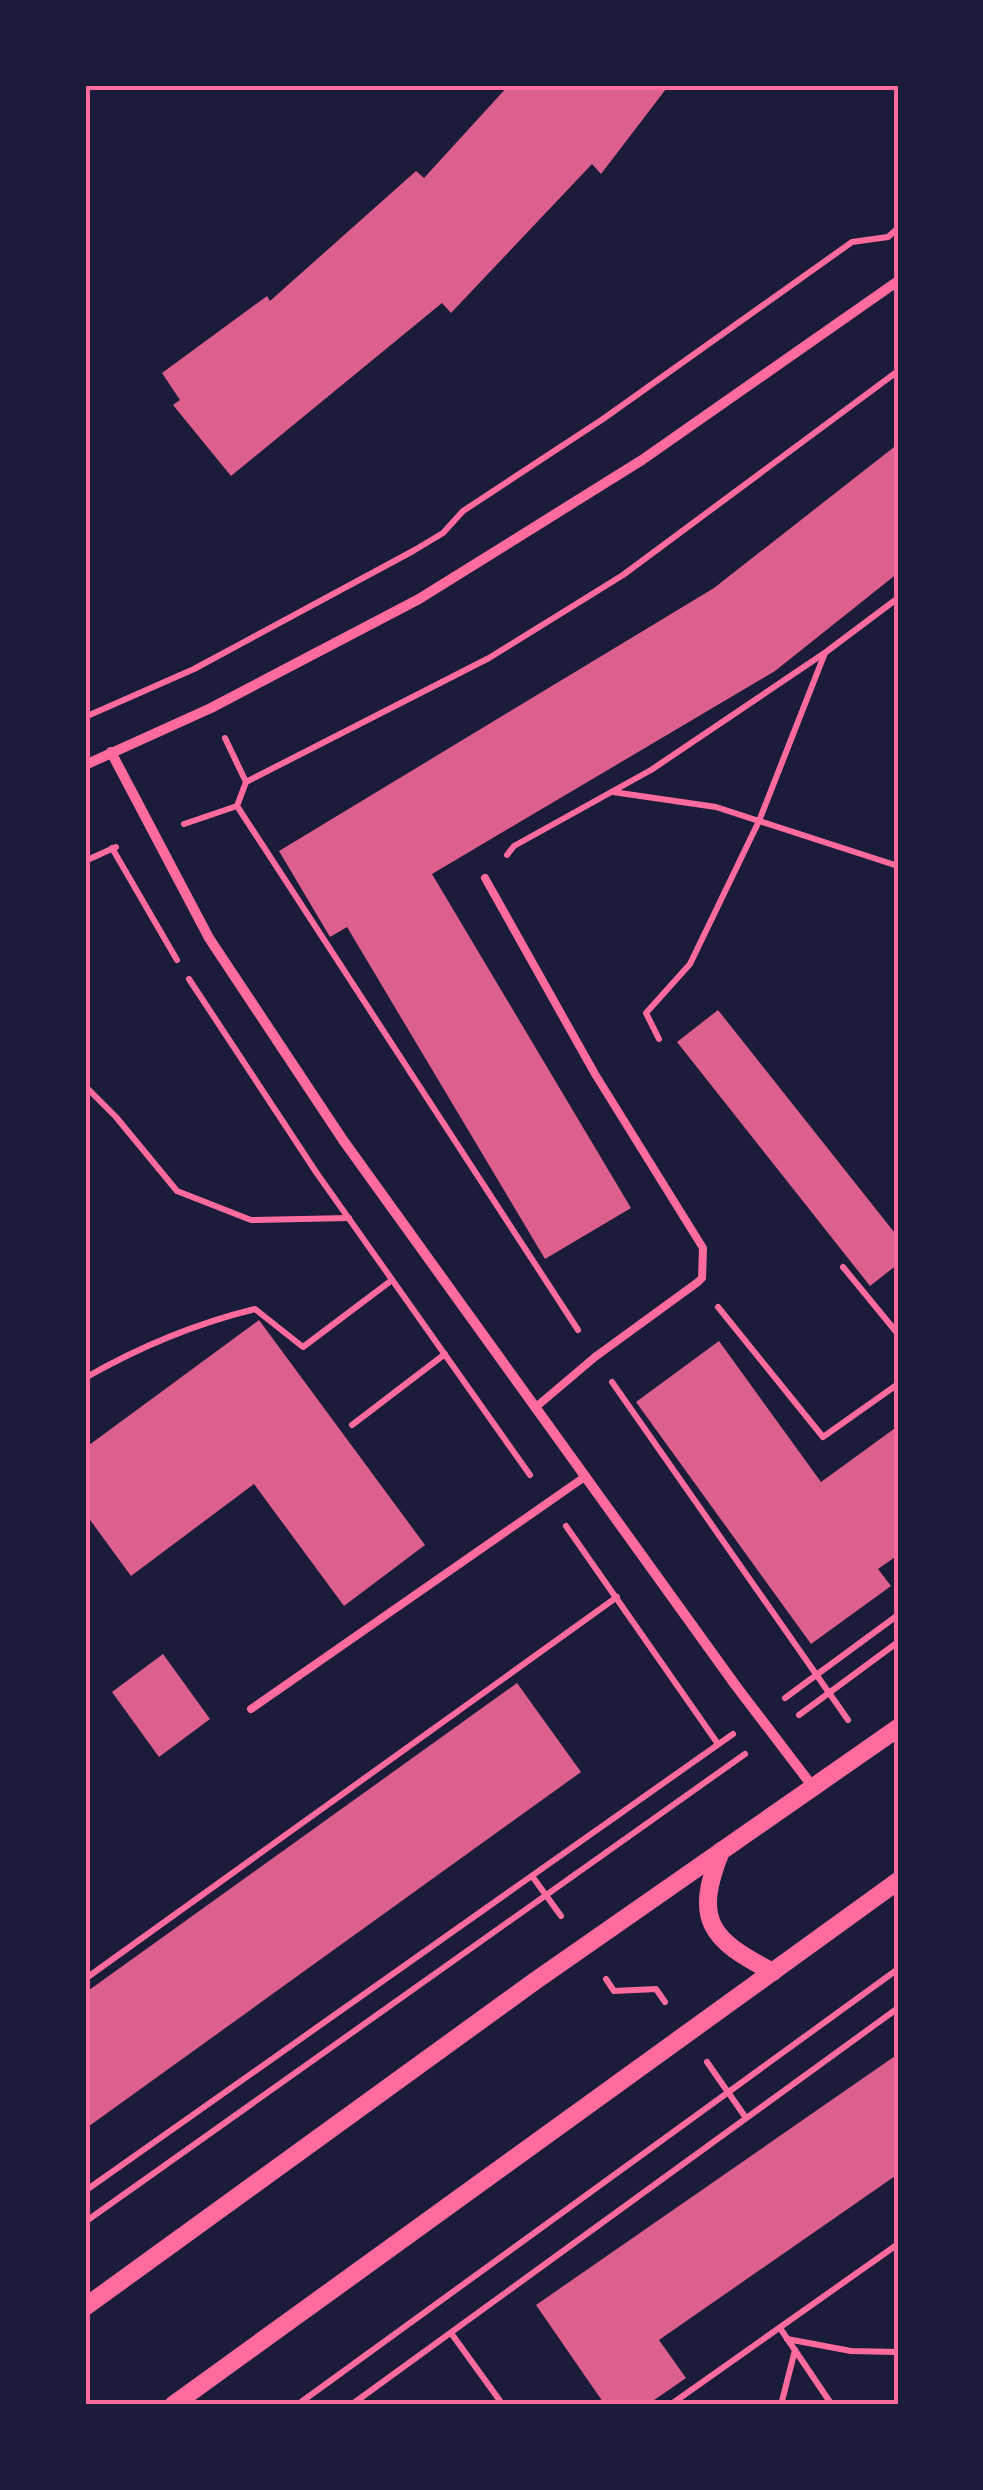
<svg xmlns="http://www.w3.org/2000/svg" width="983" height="2490" font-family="Raleway,sans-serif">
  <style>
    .building { fill: #dd5f8e }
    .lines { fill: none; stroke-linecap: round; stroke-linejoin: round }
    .path { stroke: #ff6b9d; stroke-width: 6 }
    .service { stroke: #ff6b9d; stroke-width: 8 }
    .minor { stroke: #ff6b9d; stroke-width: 10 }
    .tertiary { stroke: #ff6b9d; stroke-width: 18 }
    .neatline { fill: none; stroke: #ff6b9d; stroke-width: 4 }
  </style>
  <rect width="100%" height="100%" fill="#1b1b3a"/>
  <g class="building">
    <path d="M 509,85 L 669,85 L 601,174 L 592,164 L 451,313 L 442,303 L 231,476 L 173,405 L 180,400 L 162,373 L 267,296 L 270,301 L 416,171 L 424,178 Z"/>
    <path d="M 898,444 L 898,573 L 775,671 L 432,874 L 631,1208 L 545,1259 L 347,927 L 330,937 L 279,851 L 714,588 Z"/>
    <path d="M 718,1010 L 898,1237 L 898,1264 L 870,1286 L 677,1042 Z"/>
    <path d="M 259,1320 L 425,1545 L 344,1606 L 254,1484 L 131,1576 L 85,1513 L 85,1448 Z"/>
    <path d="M 719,1341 L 821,1482 L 898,1426 L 898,1555 L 878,1569 L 891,1586 L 811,1644 L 636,1402 Z"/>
    <path d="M 163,1654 L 210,1719 L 159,1757 L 112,1692 Z"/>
    <path d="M 517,1683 L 581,1772 L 85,2129 L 85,1993 Z"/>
    <path d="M 898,2054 L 898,2174 L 659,2340 L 686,2378 L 647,2405 L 605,2405 L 536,2305 Z"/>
  </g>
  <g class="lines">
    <g class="path">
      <path d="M 85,717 L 194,669 L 413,551 L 443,533 L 463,511 L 603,419 L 852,242 L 888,237 L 898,228"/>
      <path d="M 225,738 L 246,782"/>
      <path d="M 613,792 L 716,807 L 898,866"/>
      <path d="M 184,824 L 237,806"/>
      <path d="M 112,848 L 177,960"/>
      <path d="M 507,855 L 514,846 L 651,770 L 826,652 L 898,598"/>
      <path d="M 85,861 L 116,847"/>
      <path d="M 189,979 L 316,1172 L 530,1475"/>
      <path d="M 659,1039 L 646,1013 L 690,964 L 759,821 L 825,653"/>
      <path d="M 85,1086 L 116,1117 L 177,1191 L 251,1220 L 349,1218"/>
      <path d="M 843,1267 L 898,1334"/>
      <path d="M 718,1307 L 823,1437 L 898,1384"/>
      <path d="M 578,1330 L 237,806 L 246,782 L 489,658 L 623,575 L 898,371"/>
      <path d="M 85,1378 C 139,1347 194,1324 255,1309 L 303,1347 L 392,1280"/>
      <path d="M 612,1382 L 848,1720"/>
      <path d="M 352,1425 L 445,1354"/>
      <path d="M 566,1526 L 718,1744"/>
      <path d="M 785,1698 L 898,1615"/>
      <path d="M 799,1715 L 898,1642"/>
      <path d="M 532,1876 L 561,1916"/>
      <path d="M 85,1979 L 617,1597"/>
      <path d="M 606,1979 L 614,1991 L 656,1989 L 665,2002"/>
      <path d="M 707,2062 L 746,2118"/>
      <path d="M 85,2191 L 733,1734"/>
      <path d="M 85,2222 L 745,1754"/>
      <path d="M 780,2328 L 832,2405"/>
      <path d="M 451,2333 L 503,2405"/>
      <path d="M 787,2339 L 851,2351 L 898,2352"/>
      <path d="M 297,2405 L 898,1969"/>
      <path d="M 351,2405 L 898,2008"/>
      <path d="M 670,2405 L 898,2244"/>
      <path d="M 781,2405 L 795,2350"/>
    </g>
    <g class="service">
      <path d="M 485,878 L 595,1074 L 703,1248 L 702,1278 L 698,1282 L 595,1357 L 536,1407"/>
      <path d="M 251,1709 L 586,1476"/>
    </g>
    <g class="minor">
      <path d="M 111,752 L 209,938 L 343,1140 L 736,1686 L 813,1787"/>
      <path d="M 85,765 L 211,708 L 419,599 L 642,460 L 898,281"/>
    </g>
    <g class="tertiary">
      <path d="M 721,1851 C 693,1920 710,1940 773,1972"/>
      <path d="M 85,2307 L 535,1981 L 898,1728"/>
      <path d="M 173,2405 L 898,1881"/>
    </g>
  </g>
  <rect width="983" height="2490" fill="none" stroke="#1b1b3a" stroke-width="175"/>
  <rect x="88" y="88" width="808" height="2314" class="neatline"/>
</svg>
